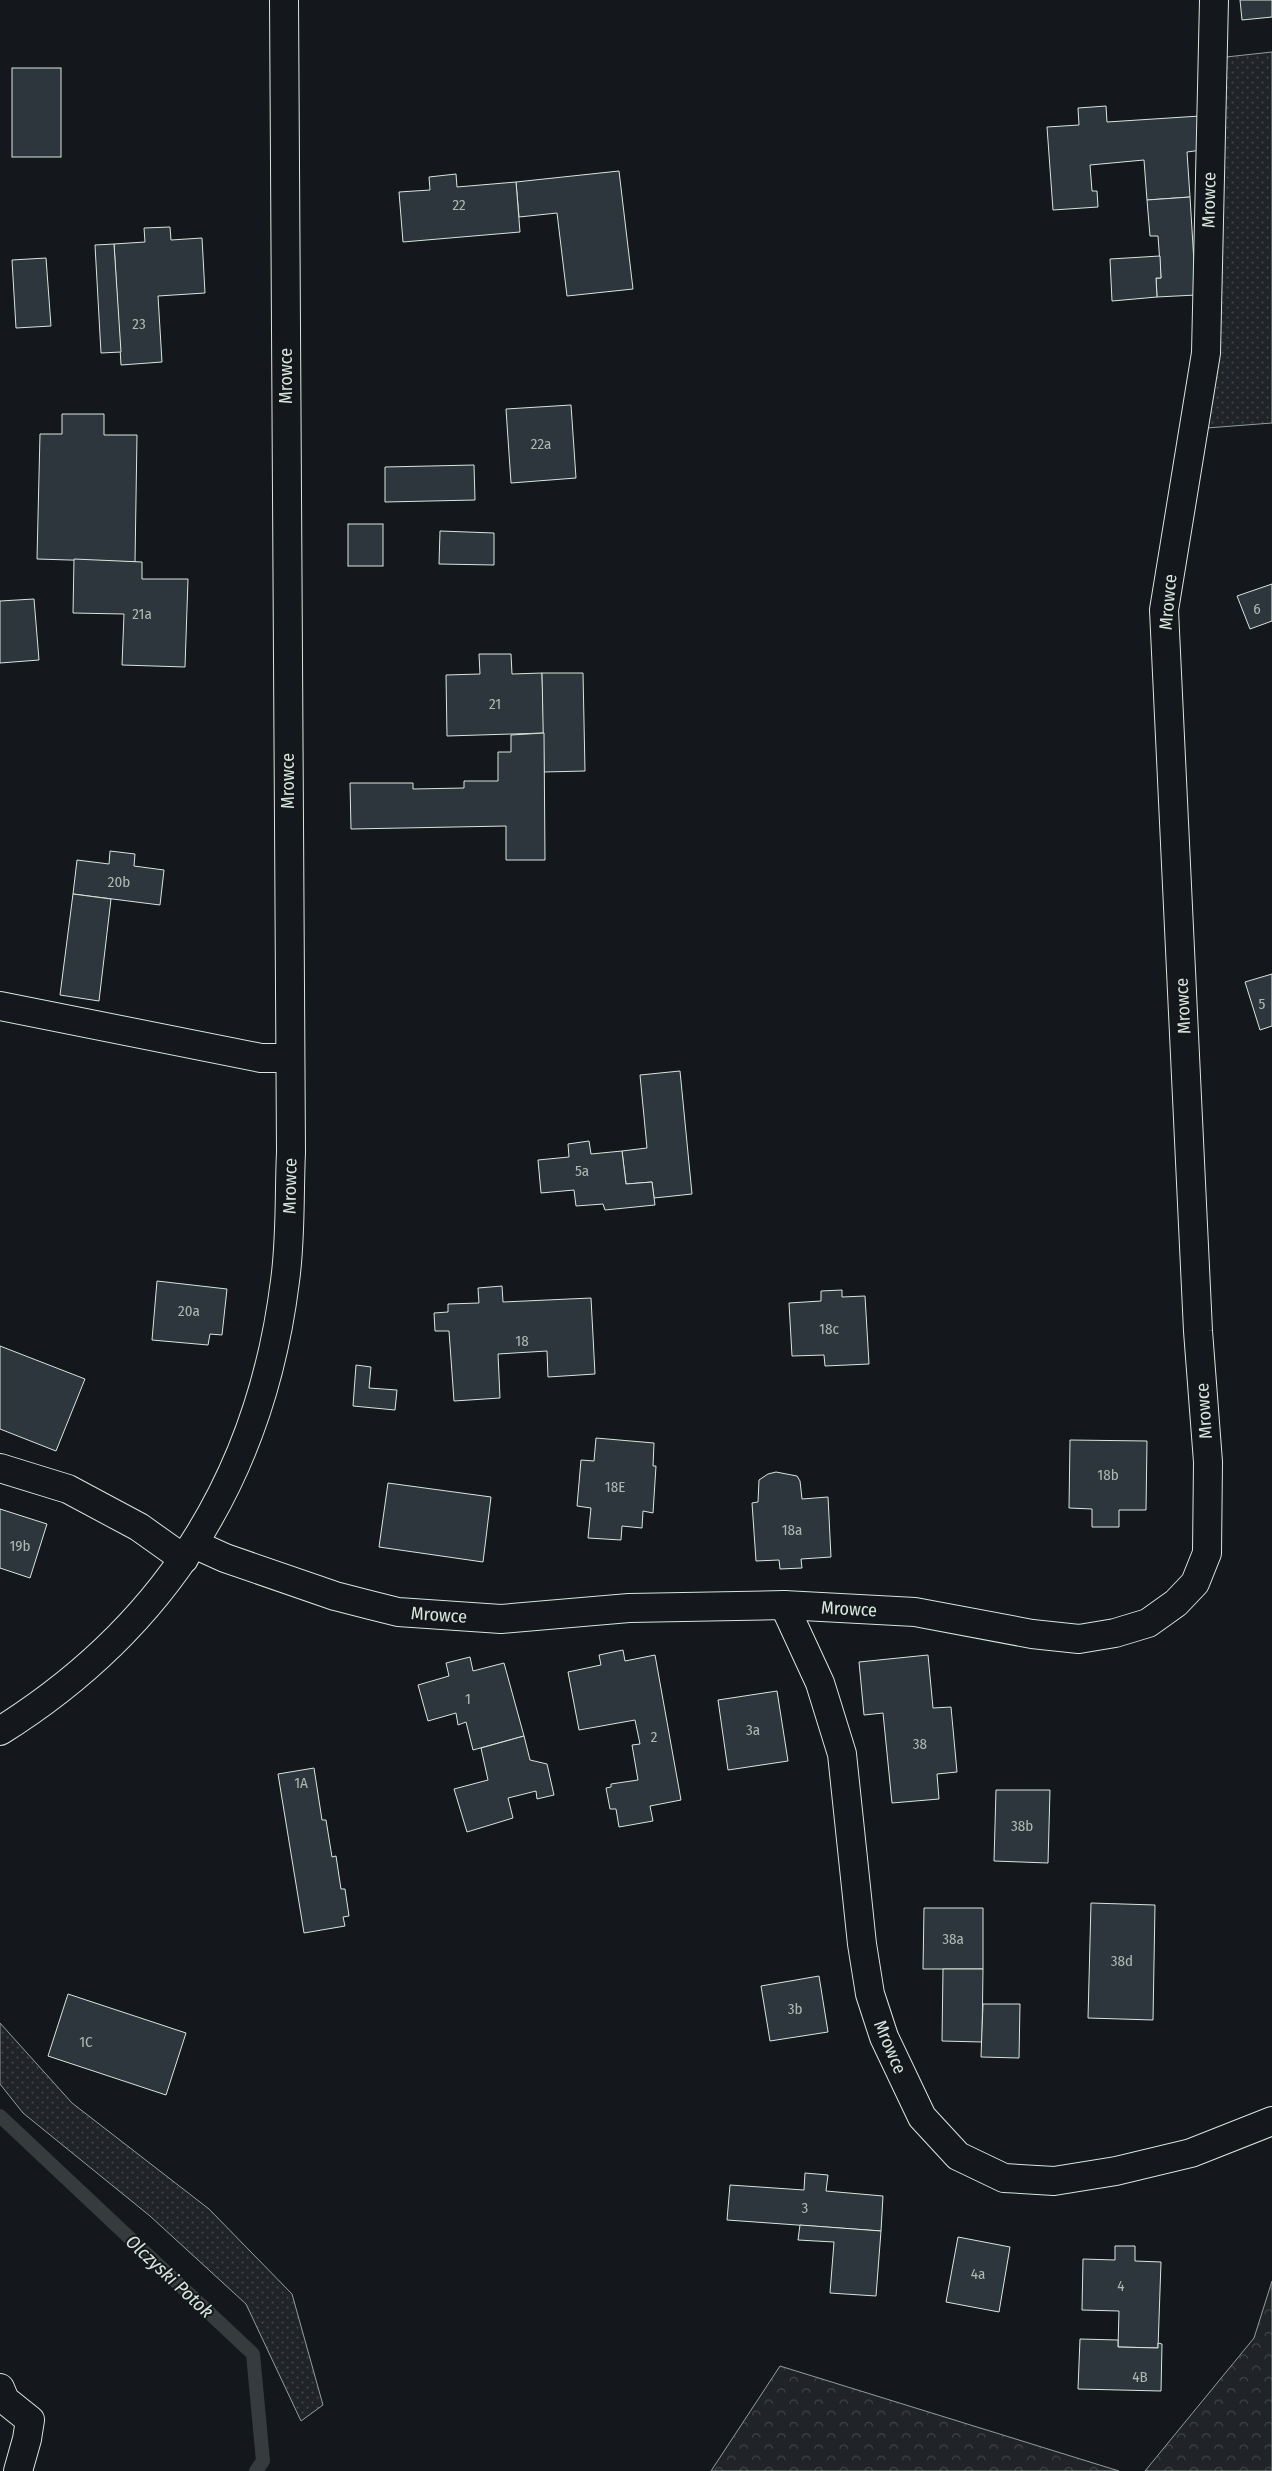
<svg xmlns="http://www.w3.org/2000/svg" width="1272" height="2471" font-family="'Fira Sans Condensed',sans-serif">
  <style>
    .green { fill: url(#green-dots); stroke: #939e99 }
    .forest { fill: url(#forest-crowns); stroke: #939e99 }
    .lines { fill: none; stroke-linecap: round; stroke-linejoin: round }
    .stream { stroke: #363b3e; stroke-width: 14 }
    .building { fill: #2c363c; stroke: #d8e6dc }
    .minor-casing { stroke: #d8e6dc; stroke-width: 30 }
    .minor { stroke: #14181c; stroke-width: 28 }
    .labels { text-anchor: middle; stroke-width: 4; stroke-linejoin: round; paint-order: stroke }
    .number-label { font-size: 15px; fill: #adbab4 }
    .street-label { font-size: 18px; fill: #d8e6dc; stroke: #14181c }
    .water-label { font-size: 19px; font-style: italic; fill: #d8e6dc; stroke: #14181c }
  </style>
  <defs>
    <pattern id="green-dots" width="8" height="8" patternUnits="userSpaceOnUse" patternTransform="scale(1.25)"><rect width="8" height="8" fill="#202428"/><path d="M2 2h.1M6 6h.1" fill="none" stroke="#404447" stroke-width="1.8" stroke-linecap="round"/></pattern>
    <pattern id="forest-crowns" width="20" height="18" patternUnits="userSpaceOnUse" patternTransform="scale(1.25)"><rect width="20" height="18" fill="#202428"/><path d="M2 6a3 3 0 1 1 6 0M12 15a3 3 0 1 1 6 0" fill="none" stroke="#404447"/></pattern>
  </defs>
  <rect width="100%" height="100%" fill="#14181c"/>
  <g class="green">
    <path d="M 1272,52 L 1272,423 L 1207,428 L 1226,57 Z"/>
    <path d="M 0,2023 L 72,2103 L 209,2209 L 292,2294 L 323,2405 L 301,2421 L 246,2304 L 150,2216 L 23,2113 L 0,2084 Z"/>
  </g>
  <g class="forest">
    <path d="M 1272,2281 L 1272,2471 L 1145,2471 L 1254,2338 Z"/>
    <path d="M 780,2366 L 1119,2471 L 711,2471 Z"/>
  </g>
  <g class="lines">
    <path class="stream" d="M 0,2116 L 253,2354 L 263,2461 L 256,2471"/>
  </g>
  <g class="building">
    <path d="M 1240,0 L 1272,0 L 1272,17 L 1242,20 Z"/>
    <rect x="12" y="68" width="49" height="89"/>
    <path d="M 1106,106 L 1107,122 L 1200,116 L 1202,150 L 1187,152 L 1190,197 L 1147,200 L 1144,160 L 1090,165 L 1092,191 L 1097,191 L 1098,207 L 1053,210 L 1047,127 L 1079,125 L 1078,108 Z"/>
    <path d="M 619,171 L 633,289 L 567,296 L 557,213 L 519,217 L 516,182 Z"/>
    <path d="M 456,174 L 457,187 L 516,182 L 520,232 L 403,242 L 399,192 L 430,190 L 429,177 Z"/>
    <path d="M 1190,197 L 1196,295 L 1157,297 L 1156,278 L 1161,278 L 1158,236 L 1150,236 L 1147,200 Z"/>
    <path d="M 170,227 L 171,240 L 202,238 L 205,293 L 158,296 L 162,362 L 121,365 L 114,244 L 145,242 L 144,228 Z"/>
    <path d="M 114,244 L 121,352 L 101,353 L 95,245 Z"/>
    <path d="M 1160,256 L 1161,278 L 1156,278 L 1157,297 L 1112,301 L 1110,259 Z"/>
    <path d="M 46,258 L 51,326 L 16,328 L 12,260 Z"/>
    <path d="M 571,405 L 576,478 L 511,483 L 506,409 Z"/>
    <path d="M 62,414 L 104,414 L 104,435 L 137,435 L 135,562 L 37,559 L 40,434 L 62,434 Z"/>
    <path d="M 474,465 L 475,500 L 385,502 L 385,467 Z"/>
    <rect x="348" y="524" width="35" height="42"/>
    <path d="M 440,531 L 494,533 L 494,565 L 439,564 Z"/>
    <path d="M 74,559 L 142,562 L 142,579 L 188,579 L 185,667 L 122,665 L 124,614 L 73,613 Z"/>
    <path d="M 1272,584 L 1272,621 L 1250,629 L 1237,596 Z"/>
    <path d="M 34,599 L 39,660 L 0,663 L 0,601 Z"/>
    <path d="M 479,654 L 511,654 L 512,674 L 542,673 L 544,733 L 447,736 L 446,675 L 480,674 Z"/>
    <path d="M 542,673 L 583,673 L 585,771 L 544,772 Z"/>
    <path d="M 544,733 L 545,860 L 506,860 L 506,826 L 351,829 L 350,783 L 413,783 L 413,789 L 464,788 L 464,781 L 498,781 L 498,752 L 511,752 L 511,735 Z"/>
    <path d="M 110,851 L 135,854 L 134,866 L 164,870 L 160,905 L 73,894 L 77,860 L 109,864 Z"/>
    <path d="M 73,894 L 111,899 L 99,1001 L 60,995 Z"/>
    <path d="M 1272,974 L 1272,1026 L 1260,1030 L 1245,982 Z"/>
    <path d="M 680,1071 L 692,1194 L 654,1198 L 652,1182 L 626,1184 L 622,1151 L 647,1148 L 640,1075 Z"/>
    <path d="M 589,1141 L 591,1154 L 622,1151 L 626,1184 L 652,1182 L 655,1205 L 605,1210 L 603,1204 L 576,1206 L 574,1190 L 541,1193 L 538,1160 L 569,1157 L 568,1144 Z"/>
    <path d="M 157,1281 L 227,1289 L 222,1335 L 210,1334 L 208,1345 L 152,1340 Z"/>
    <path d="M 502,1286 L 503,1302 L 591,1298 L 595,1374 L 548,1377 L 547,1351 L 498,1354 L 500,1398 L 454,1401 L 449,1331 L 435,1331 L 434,1313 L 448,1312 L 448,1304 L 479,1303 L 478,1288 Z"/>
    <path d="M 842,1290 L 842,1297 L 865,1296 L 869,1364 L 825,1366 L 824,1355 L 792,1356 L 789,1303 L 821,1301 L 821,1291 Z"/>
    <path d="M 0,1346 L 85,1379 L 56,1451 L 0,1429 Z"/>
    <path d="M 356,1365 L 371,1367 L 369,1388 L 397,1390 L 395,1410 L 353,1406 Z"/>
    <path d="M 596,1438 L 654,1443 L 653,1466 L 656,1466 L 653,1513 L 643,1511 L 642,1528 L 622,1526 L 621,1540 L 588,1538 L 591,1508 L 577,1506 L 581,1460 L 594,1461 Z"/>
    <path d="M 1070,1440 L 1147,1441 L 1146,1510 L 1119,1510 L 1119,1527 L 1092,1527 L 1092,1509 L 1069,1508 Z"/>
    <path d="M 776,1472 L 797,1476 L 800,1481 L 802,1499 L 828,1497 L 831,1557 L 801,1559 L 802,1568 L 780,1569 L 779,1560 L 756,1561 L 752,1503 L 758,1502 L 759,1480 L 768,1474 Z"/>
    <path d="M 388,1483 L 491,1497 L 483,1562 L 379,1547 Z"/>
    <path d="M 0,1509 L 47,1524 L 30,1578 L 0,1568 Z"/>
    <path d="M 623,1650 L 625,1661 L 655,1655 L 681,1800 L 650,1806 L 653,1821 L 619,1827 L 616,1809 L 610,1809 L 606,1788 L 611,1787 L 611,1784 L 638,1780 L 632,1745 L 640,1744 L 635,1720 L 579,1730 L 568,1672 L 601,1665 L 599,1655 Z"/>
    <path d="M 928,1655 L 933,1708 L 951,1707 L 957,1772 L 937,1774 L 939,1799 L 892,1803 L 883,1713 L 864,1715 L 859,1662 Z"/>
    <path d="M 470,1657 L 473,1671 L 504,1663 L 524,1736 L 473,1750 L 466,1722 L 458,1725 L 456,1713 L 428,1721 L 418,1685 L 449,1676 L 446,1663 Z"/>
    <path d="M 777,1691 L 788,1761 L 728,1770 L 718,1700 Z"/>
    <path d="M 524,1736 L 530,1760 L 547,1764 L 554,1795 L 537,1799 L 536,1791 L 508,1798 L 513,1818 L 467,1832 L 454,1789 L 488,1780 L 481,1748 Z"/>
    <path d="M 314,1768 L 322,1820 L 326,1820 L 332,1857 L 336,1856 L 341,1889 L 345,1889 L 349,1916 L 343,1917 L 345,1926 L 304,1933 L 278,1774 Z"/>
    <path d="M 996,1790 L 1050,1790 L 1048,1863 L 994,1861 Z"/>
    <path d="M 1091,1903 L 1155,1905 L 1153,2020 L 1088,2018 Z"/>
    <path d="M 924,1908 L 983,1908 L 983,1969 L 923,1969 Z"/>
    <path d="M 943,1969 L 983,1969 L 982,2042 L 942,2041 Z"/>
    <path d="M 819,1976 L 828,2032 L 770,2041 L 761,1986 Z"/>
    <path d="M 68,1994 L 186,2033 L 166,2095 L 48,2056 Z"/>
    <path d="M 983,2004 L 1020,2004 L 1019,2058 L 981,2057 Z"/>
    <path d="M 805,2173 L 828,2175 L 826,2191 L 883,2196 L 881,2231 L 727,2220 L 730,2185 L 804,2190 Z"/>
    <path d="M 800,2225 L 881,2231 L 876,2296 L 830,2293 L 834,2242 L 798,2240 Z"/>
    <path d="M 958,2237 L 1010,2247 L 999,2312 L 946,2302 Z"/>
    <path d="M 1115,2246 L 1135,2246 L 1135,2261 L 1161,2262 L 1158,2348 L 1118,2347 L 1119,2311 L 1082,2310 L 1083,2259 L 1115,2260 Z"/>
    <path d="M 1080,2339 L 1118,2340 L 1118,2347 L 1158,2348 L 1158,2343 L 1162,2344 L 1161,2391 L 1078,2389 Z"/>
  </g>
  <g class="lines">
    <g class="minor-casing">
      <g id="minor">
        <path d="M 0,1006 L 261,1058 L 290,1058"/>
        <path d="M 0,1468 L 68,1489 L 139,1527 L 184,1559"/>
        <path d="M 194,1544 L 225,1558 L 335,1596 L 370,1605 L 398,1612 L 501,1619 L 629,1608 L 784,1605 L 915,1612 L 1032,1634 L 1079,1639 L 1115,1633 L 1148,1623 L 1176,1603 L 1195,1583 L 1207,1553 L 1208,1462 L 1198,1331 L 1164,610 L 1206,353 L 1214,0"/>
        <path d="M 784,1605 L 820,1683 L 842,1754 L 862,1944 L 870,1994 L 884,2037 L 922,2117 L 958,2156 L 1004,2178 L 1054,2181 L 1116,2171 L 1191,2153 L 1272,2121"/>
        <path d="M 0,1731 C 166,1627 261,1475 285,1281 C 291,1238 289,1195 291,1152 L 284,0"/>
        <path d="M 0,2388 L 5,2400 L 30,2420 L 27,2439 L 18,2471"/>
      </g>
    </g>
    <use href="#minor" class="minor"/>
  </g>
  <g class="labels">
    <g class="number-label">
      <text x="459" y="210">22</text>
      <text x="139" y="329">23</text>
      <text x="541" y="449">22a</text>
      <text x="1257" y="614">6</text>
      <text x="142" y="619">21a</text>
      <text x="495" y="709">21</text>
      <text x="119" y="887">20b</text>
      <text x="1262" y="1009">5</text>
      <text x="582" y="1176">5a</text>
      <text x="189" y="1316">20a</text>
      <text x="829" y="1334">18c</text>
      <text x="522" y="1346">18</text>
      <text x="1108" y="1480">18b</text>
      <text x="615" y="1492">18E</text>
      <text x="792" y="1535">18a</text>
      <text x="20" y="1551">19b</text>
      <text x="468" y="1704">1</text>
      <text x="753" y="1735">3a</text>
      <text x="654" y="1742">2</text>
      <text x="920" y="1749">38</text>
      <text x="301" y="1788">1A</text>
      <text x="1022" y="1831">38b</text>
      <text x="953" y="1944">38a</text>
      <text x="1122" y="1966">38d</text>
      <text x="795" y="2014">3b</text>
      <text x="86" y="2047">1C</text>
      <text x="805" y="2213">3</text>
      <text x="978" y="2279">4a</text>
      <text x="1121" y="2291">4</text>
      <text x="1140" y="2382">4B</text>
    </g>
    <g class="street-label">
      <text transform="translate(1209 200) rotate(-89)" y="6">Mrowce</text>
      <text transform="translate(286 376) rotate(-90)" y="6">Mrowce</text>
      <text transform="translate(1168 602) rotate(-85)" y="6">Mrowce</text>
      <text transform="translate(288 781) rotate(-90)" y="6">Mrowce</text>
      <text transform="translate(1183 1006) rotate(-93)" y="6">Mrowce</text>
      <text transform="translate(290 1186) rotate(-89)" y="6">Mrowce</text>
      <text transform="translate(1204 1411) rotate(-94)" y="6">Mrowce</text>
      <text transform="translate(849 1609) rotate(3)" y="6">Mrowce</text>
      <text transform="translate(439 1615) rotate(4)" y="6">Mrowce</text>
      <text transform="translate(890 2047) rotate(67)" y="6">Mrowce</text>
    </g>
    <g class="water-label">
      <text transform="translate(170 2276) rotate(43)" y="7">Olczyski Potok</text>
    </g>
  </g>
</svg>
